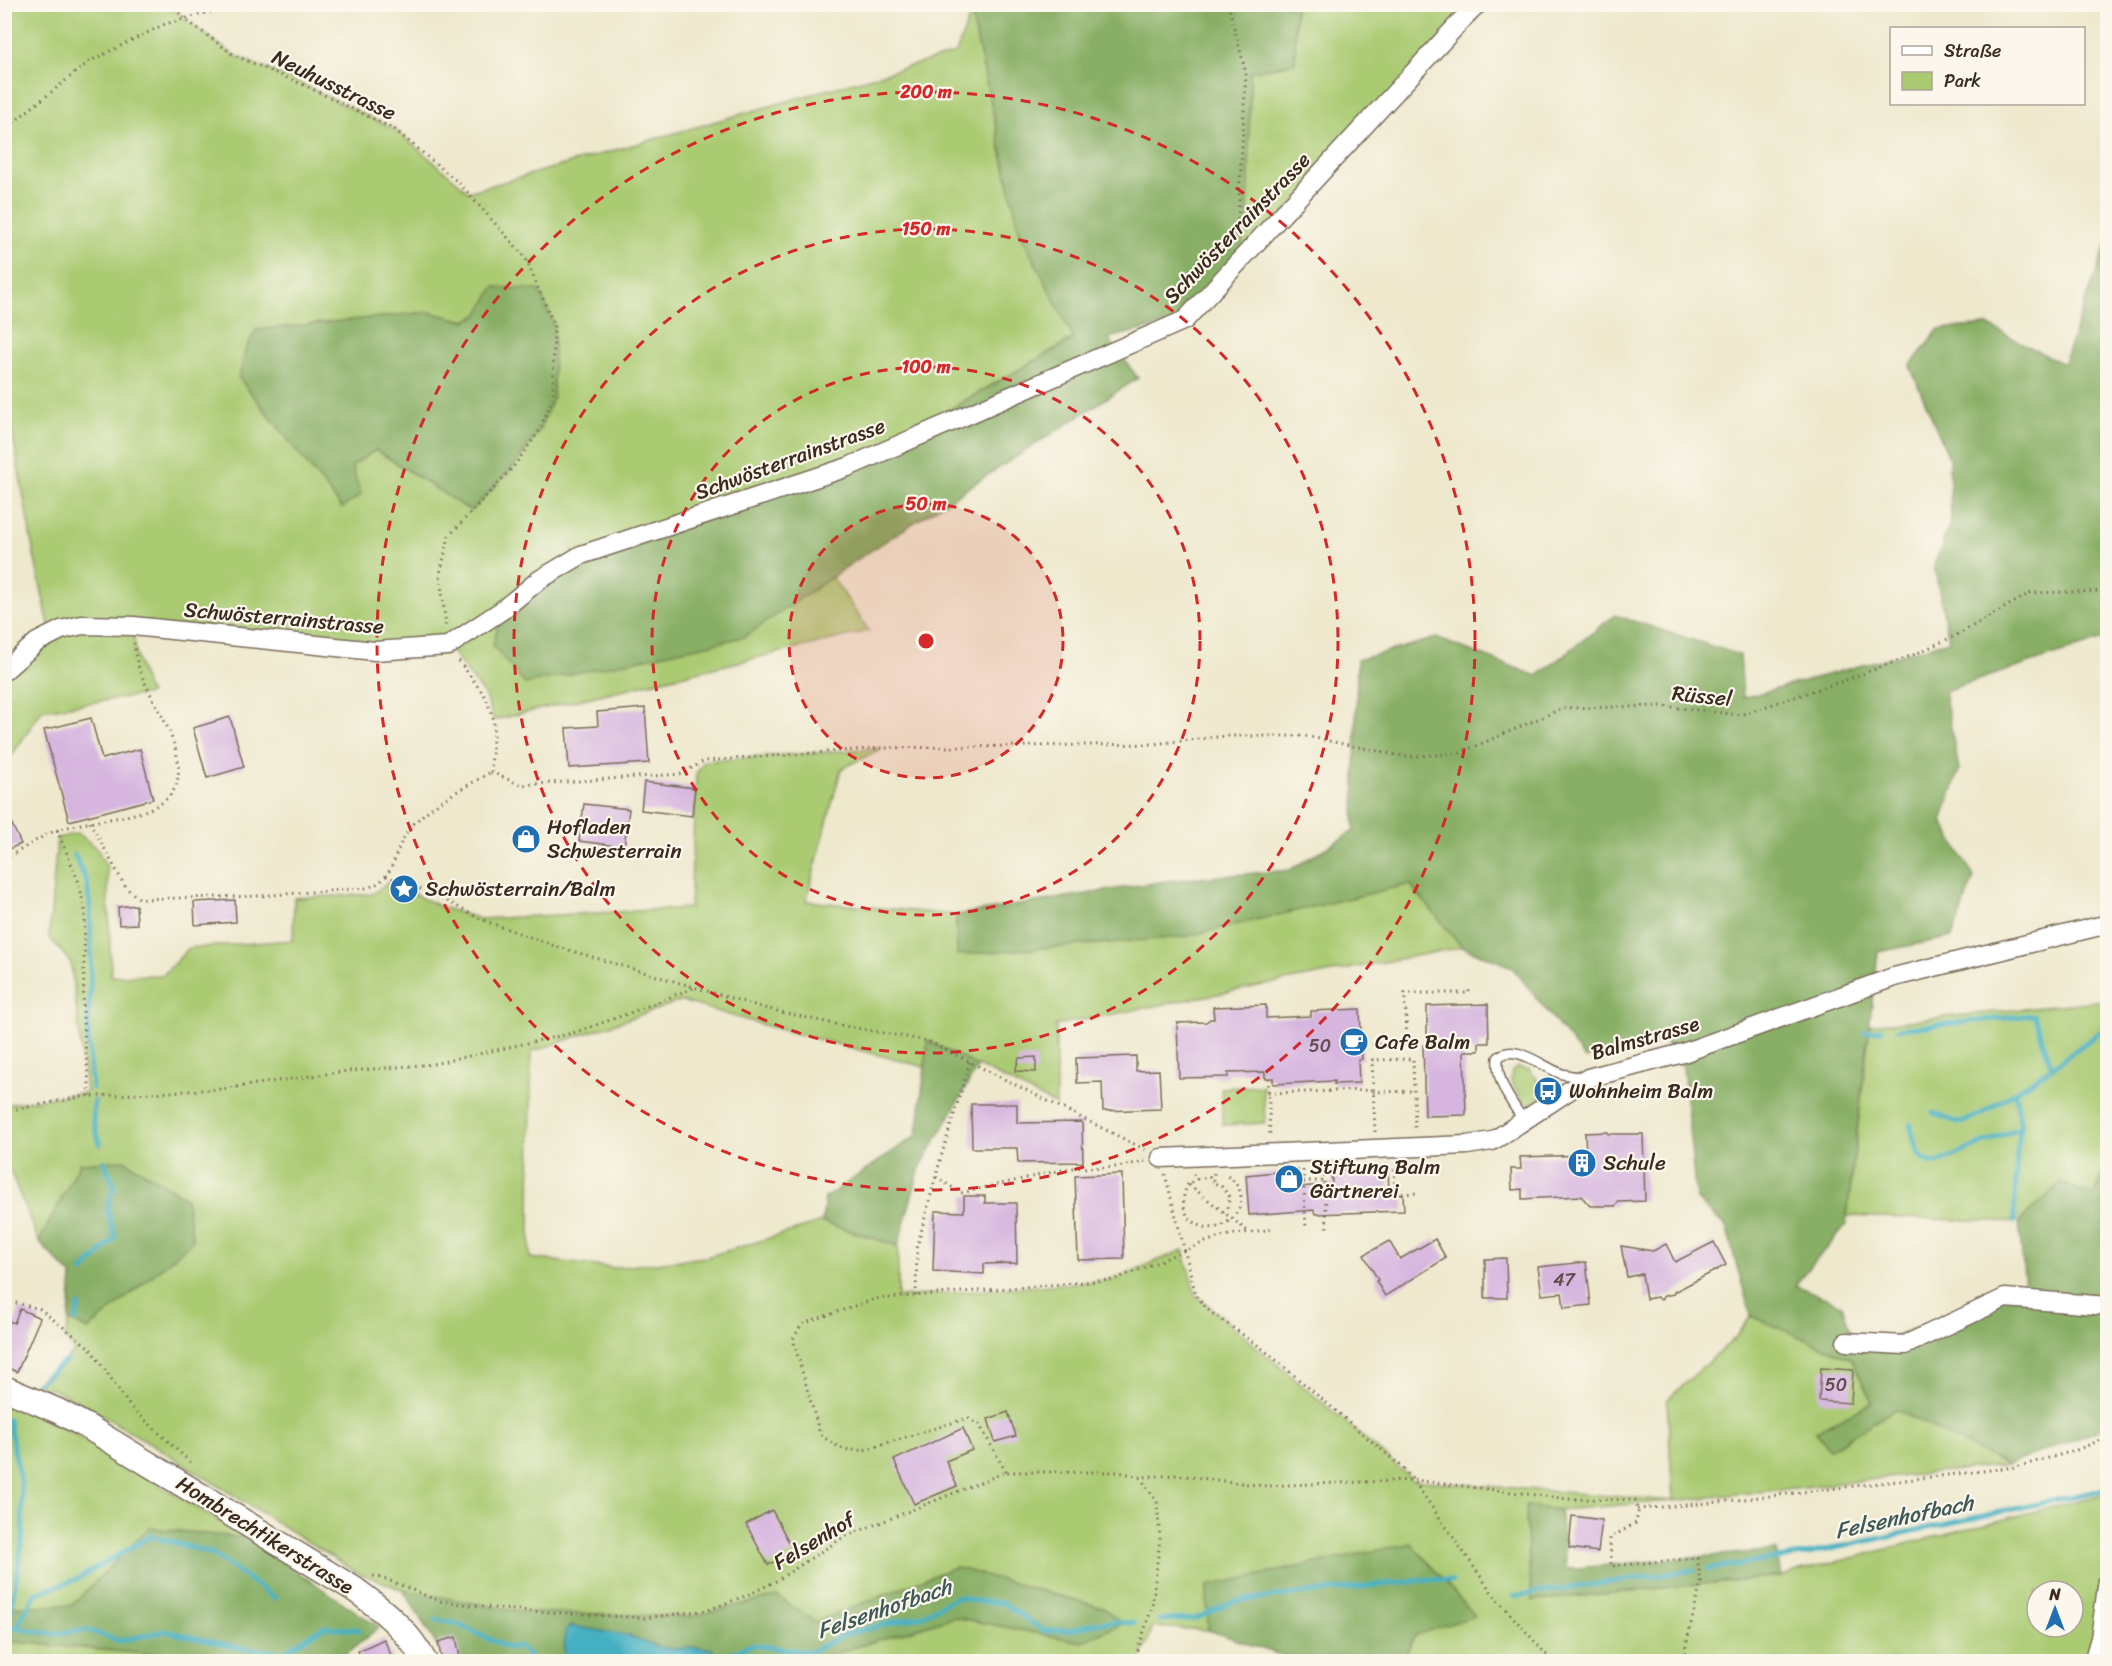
<svg xmlns="http://www.w3.org/2000/svg" width="2112" height="1666" font-family="Sriracha,sans-serif">
  <style>
    .green { fill: #abcb73; stroke: #737a48; stroke-width: 1.5; fill-rule: evenodd }
    .forest { fill: #88af65; stroke: #626c42; stroke-width: 1.5 }
    .water { fill: #45b0c2; stroke: #406d70; stroke-width: 1.5 }
    .lines { fill: none; stroke-linecap: round; stroke-linejoin: round }
    .stream { stroke: #45b0c2; stroke-width: 5 }
    .building { fill: #d6b5df }
    .lane-casing { stroke: #7a6c5b; stroke-width: 12 }
    .street-casing { stroke: #7a6c5b; stroke-width: 21 }
    .secondary-casing { stroke: #7a6c5b; stroke-width: 27 }
    .path { stroke: #7a6c5b; stroke-width: 3; stroke-dasharray: 1.5 4.5; stroke-linecap: butt }
    .lane { stroke: #fff; stroke-width: 9 }
    .street { stroke: #fff; stroke-width: 18 }
    .secondary { stroke: #fff; stroke-width: 24 }
    .ring { fill: none; stroke: #d62828; stroke-width: 3; stroke-dasharray: 10 8 }
    .labels { text-anchor: middle; stroke-width: 4.5; stroke-linejoin: round; paint-order: stroke }
    .number-label { font-size: 18px; fill: #624d4e }
    .street-label { font-size: 21px; fill: #3b2a1e; stroke: #fbf7ec }
    .poi-label { font-size: 21px; fill: #3b2a1e; stroke: #fbf7ec; text-anchor: start }
    .water-label { font-size: 22px; font-style: italic; fill: #3e5957; stroke: #fbf7ec }
    .centre { fill: #d62828; stroke: #fbf7ec; stroke-width: 3 }
    .ring-label { font-size: 18px; text-anchor: middle; font-weight: bold; fill: #d62828; stroke: #fbf7ec; stroke-width: 4.5; stroke-linejoin: round; paint-order: stroke }
  </style>
  <rect width="100%" height="100%" fill="#fbf7ec"/>
  <filter id="ink" filterUnits="userSpaceOnUse"><feTurbulence type="fractalNoise" baseFrequency=".0167" numOctaves="2"/><feDisplacementMap in="SourceGraphic" scale="12" xChannelSelector="R" yChannelSelector="G"/><feConvolveMatrix kernelMatrix="1 2 1 2 8 2 1 2 1" color-interpolation-filters="sRGB"/></filter>
  <filter id="wash" filterUnits="userSpaceOnUse"><feTurbulence type="fractalNoise" baseFrequency=".008" numOctaves="4" result="noise"/><feDisplacementMap in="SourceGraphic" scale="24" xChannelSelector="R" yChannelSelector="G"/><feGaussianBlur stdDeviation="1.35" result="paint"/><feColorMatrix in="noise" values="0 0 0 0 0 0 0 0 0 0 0 0 0 0 0 0 0 1.4 0 .05"/><feComposite in="paint" operator="in"/></filter>
  <g filter="url(#wash)">
    <rect width="100%" height="100%" fill="#eee8cd"/>
    <g class="green">
      <path d="M 5,5 L 170,5 L 185,19 L 234,55 L 306,86 L 394,129 L 459,183 L 468,192 L 956,53 L 971,13 L 1019,230 L 1074,338 L 848,467 L 744,637 L 832,577 L 869,631 L 494,720 L 485,696 L 448,646 L 375,651 L 133,627 C 135,654 139,670 150,694 L 42,710 L 5,766 L 5,671 L 51,634 L 33,550 L 5,391 ZM 428,312 L 465,321 L 478,316 L 514,466 L 471,511 L 376,450 L 352,466 Z"/>
      <path d="M 1295,5 L 1478,5 L 1236,265 L 1248,222 L 1250,72 L 1295,63 Z"/>
      <path d="M 883,748 L 841,769 L 806,901 L 956,915 L 957,954 L 1183,937 L 1410,884 L 1462,947 L 1056,1025 L 1056,1105 L 928,1041 L 925,1067 L 771,1027 L 681,1001 L 531,1052 L 530,1258 L 613,1268 L 707,1257 L 822,1222 L 898,1246 L 898,1297 L 1111,1280 L 1183,1250 L 1196,1295 L 1413,1480 L 1673,1501 L 1667,1400 L 1737,1336 L 1751,1316 L 1852,1359 L 1872,1403 L 1816,1431 L 1829,1450 L 1895,1409 L 2007,1465 L 1673,1501 L 1560,1510 L 1525,1506 L 1532,1601 L 1781,1576 L 2107,1493 L 2107,1661 L 1376,1661 L 1378,1655 L 1406,1655 L 1415,1635 L 1207,1586 L 1208,1630 L 1153,1627 L 1140,1662 L 810,1661 L 954,1617 L 1082,1642 L 955,1567 L 815,1623 L 777,1596 L 690,1617 L 520,1612 L 403,1590 L 356,1572 L 160,1449 L 74,1399 L 50,1388 L 43,1389 L 38,1385 L 75,1351 L 65,1338 L 69,1320 L 88,1330 L 80,1163 L 39,1242 L 5,1158 L 5,1105 L 86,1092 L 71,963 L 49,937 L 57,838 L 78,833 L 97,849 L 107,868 L 111,976 L 163,975 L 189,948 L 293,940 L 294,898 L 372,894 L 389,882 L 441,907 L 480,919 L 690,908 L 696,774 L 704,761 ZM 2037,1591 L 2073,1591 L 2073,1627 L 2037,1627 Z"/>
      <path d="M 2107,1000 L 2107,1161 L 2094,1196 L 2061,1183 L 2019,1222 L 1847,1216 L 1870,1025 Z"/>
      <path d="M 1518,1067 L 1530,1070 L 1544,1090 L 1543,1096 L 1530,1104 L 1524,1102 L 1511,1081 L 1512,1071 Z"/>
      <path d="M 1263,1086 L 1265,1123 L 1223,1125 L 1221,1088 Z"/>
      <path d="M 4,1391 L 247,1538 L 149,1528 L 72,1605 L 5,1607 Z"/>
      <path d="M 5,1641 L 222,1661 L 5,1661 Z"/>
    </g>
    <g class="forest">
      <path d="M 986,4 L 1295,5 L 1295,63 L 1250,72 L 1248,222 L 1236,265 L 1185,320 L 1108,338 L 1138,378 L 867,553 L 744,637 L 525,684 L 493,646 L 501,611 L 539,580 L 848,467 L 1074,339 L 1019,230 L 971,13 Z"/>
      <path d="M 2107,243 L 2107,638 L 1944,691 L 1959,770 L 1942,821 L 1974,877 L 1952,937 L 1878,952 L 1846,1225 L 1795,1285 L 1842,1305 L 1856,1350 L 2025,1287 L 2019,1222 L 2061,1183 L 2094,1196 L 2107,1161 L 2107,1427 L 2007,1465 L 1895,1409 L 1829,1450 L 1816,1431 L 1872,1403 L 1852,1359 L 1751,1316 L 1726,1227 L 1696,1199 L 1683,1067 L 1664,1041 L 1585,1059 L 1512,967 L 1462,947 L 1410,884 L 1183,937 L 957,955 L 956,915 L 1166,881 L 1290,870 L 1354,831 L 1357,660 L 1436,638 L 1537,676 L 1615,615 L 1740,655 L 1743,698 L 1949,641 L 1934,565 L 1951,521 L 1949,458 L 1910,366 L 1939,329 L 1987,325 L 2063,364 Z"/>
      <path d="M 494,287 L 539,290 L 554,325 L 553,398 L 539,431 L 514,466 L 471,511 L 376,450 L 352,466 L 361,495 L 342,508 L 239,378 L 245,351 L 256,330 L 428,312 L 465,321 L 478,315 Z"/>
      <path d="M 928,1041 L 978,1066 L 919,1170 L 898,1246 L 822,1222 L 825,1198 L 917,1135 Z"/>
      <path d="M 124,1160 L 186,1198 L 193,1241 L 88,1330 L 69,1320 L 72,1276 L 39,1242 L 80,1163 Z"/>
      <path d="M 1525,1506 L 1560,1510 L 1566,1569 L 1776,1550 L 1781,1576 L 1532,1601 Z"/>
      <path d="M 149,1528 L 247,1538 L 379,1627 L 336,1662 L 222,1661 L 5,1641 L 5,1607 L 72,1605 Z"/>
      <path d="M 1411,1543 L 1475,1616 L 1415,1635 L 1406,1655 L 1292,1659 L 1208,1630 L 1207,1586 Z"/>
      <path d="M 955,1567 L 1104,1608 L 1122,1624 L 1082,1642 L 954,1617 L 810,1661 L 447,1662 L 403,1590 L 520,1612 L 690,1617 L 777,1596 L 815,1622 Z"/>
    </g>
    <path class="water" d="M 572,1626 L 630,1636 L 659,1647 L 677,1649 L 698,1647 L 713,1649 L 711,1661 L 564,1661 L 565,1630 Z"/>
    <g class="lines">
      <g class="stream">
        <path d="M 74,854 L 87,882 L 90,907 L 91,959 L 88,1036 L 92,1088"/>
        <path d="M 1898,1029 L 2034,1015 L 2052,1068"/>
        <path d="M 1865,1032 L 1882,1030"/>
        <path d="M 94,1101 L 93,1121 L 100,1144"/>
        <path d="M 1933,1113 L 1957,1122 L 1966,1121 L 1981,1114 L 2049,1070 L 2108,1026"/>
        <path d="M 1910,1124 C 1915,1141 1915,1163 1937,1163 L 2021,1127 L 2015,1092"/>
        <path d="M 2014,1222 L 2017,1150 L 2021,1127"/>
        <path d="M 82,1272 L 115,1238 L 107,1208 L 114,1186 L 104,1161"/>
        <path d="M 76,1321 L 79,1306"/>
        <path d="M 36,1384 L 67,1360"/>
        <path d="M 1708,1569 L 1803,1555 L 2106,1489"/>
        <path d="M 1514,1596 L 1694,1570"/>
        <path d="M 436,1620 L 455,1623 L 508,1648 L 519,1646 L 535,1662"/>
        <path d="M 1159,1620 L 1195,1619 L 1235,1601 L 1432,1579 L 1452,1581"/>
        <path d="M 4,1623 L 10,1614 L 23,1536 L 21,1484 L 8,1419"/>
        <path d="M 4,1626 L 52,1634 L 87,1630 L 120,1641 L 165,1631 L 235,1647 L 282,1653 L 324,1627 L 359,1630"/>
        <path d="M 16,1628 L 35,1594 L 77,1579 L 151,1536 L 213,1554 L 275,1598"/>
        <path d="M 711,1662 L 751,1645 L 810,1652 L 849,1633 L 921,1616 L 957,1597 L 976,1601 L 1003,1603 L 1044,1631 L 1071,1630 L 1102,1622 L 1134,1623"/>
      </g>
    </g>
    <g id="blocks">
      <g class="building">
        <path d="M 645,708 L 649,763 L 569,768 L 566,728 L 598,726 L 597,712 Z"/>
        <path d="M 230,717 L 244,767 L 207,778 L 193,728 Z"/>
        <path d="M 91,718 L 102,759 L 140,749 L 153,799 L 69,821 L 44,730 Z"/>
        <path d="M 644,782 L 695,788 L 692,816 L 641,810 Z"/>
        <path d="M 584,804 L 629,809 L 624,847 L 579,841 Z"/>
        <path d="M 4,807 L 21,844 L 4,851 Z"/>
        <path d="M 235,900 L 236,922 L 195,925 L 194,902 Z"/>
        <path d="M 136,905 L 137,924 L 119,925 L 118,907 Z"/>
        <path d="M 1488,1004 L 1489,1043 L 1479,1043 L 1479,1051 L 1464,1051 L 1466,1115 L 1425,1116 L 1423,1045 L 1427,1044 L 1427,1006 Z"/>
        <path d="M 1266,1005 L 1266,1018 L 1311,1016 L 1311,1011 L 1360,1009 L 1362,1059 L 1358,1060 L 1359,1083 L 1334,1084 L 1334,1081 L 1273,1084 L 1273,1078 L 1265,1078 L 1265,1072 L 1228,1073 L 1228,1077 L 1179,1078 L 1177,1023 L 1206,1022 L 1210,1019 L 1214,1019 L 1213,1007 Z"/>
        <path d="M 1136,1056 L 1136,1071 L 1159,1070 L 1161,1109 L 1103,1111 L 1102,1082 L 1077,1083 L 1076,1058 Z"/>
        <path d="M 1036,1057 L 1036,1072 L 1015,1071 L 1019,1058 Z"/>
        <path d="M 971,1104 L 1017,1104 L 1017,1123 L 1082,1122 L 1083,1162 L 1018,1163 L 1017,1148 L 972,1148 Z"/>
        <path d="M 1608,1132 L 1608,1134 L 1643,1134 L 1645,1201 L 1618,1202 L 1615,1206 L 1590,1206 L 1581,1196 L 1522,1199 L 1522,1189 L 1512,1190 L 1511,1169 L 1521,1169 L 1520,1157 L 1586,1155 L 1585,1133 Z"/>
        <path d="M 1388,1168 L 1389,1195 L 1403,1194 L 1404,1211 L 1315,1214 L 1314,1210 L 1249,1215 L 1246,1175 L 1298,1170 L 1300,1187 L 1332,1184 L 1331,1170 Z"/>
        <path d="M 1122,1174 L 1124,1259 L 1078,1260 L 1075,1176 Z"/>
        <path d="M 964,1196 L 985,1196 L 985,1203 L 1016,1203 L 1017,1263 L 984,1264 L 984,1274 L 933,1271 L 935,1211 L 964,1212 Z"/>
        <path d="M 1435,1239 L 1446,1258 L 1385,1296 L 1376,1281 L 1378,1280 L 1364,1255 L 1389,1241 L 1400,1259 Z"/>
        <path d="M 1714,1242 L 1726,1265 L 1674,1292 L 1674,1294 L 1664,1296 L 1661,1300 L 1657,1297 L 1646,1299 L 1642,1274 L 1627,1277 L 1621,1246 L 1653,1251 L 1666,1244 L 1675,1262 Z"/>
        <path d="M 1506,1258 L 1507,1298 L 1485,1298 L 1485,1259 Z"/>
        <path d="M 1586,1262 L 1591,1305 L 1564,1308 L 1562,1293 L 1542,1295 L 1538,1267 Z"/>
        <path d="M 20,1309 L 40,1318 L 17,1372 L 4,1366 L 4,1319 L 14,1323 Z"/>
        <path d="M 1821,1368 L 1853,1370 L 1851,1403 L 1819,1401 Z"/>
        <path d="M 1008,1412 L 1016,1436 L 995,1442 L 988,1419 Z"/>
        <path d="M 963,1428 L 972,1450 L 946,1461 L 957,1486 L 914,1504 L 894,1460 Z"/>
        <path d="M 772,1510 L 794,1552 L 768,1565 L 746,1524 Z"/>
        <path d="M 1572,1516 L 1602,1520 L 1598,1552 L 1569,1548 Z"/>
        <path d="M 456,1637 L 461,1662 L 442,1662 L 438,1642 Z"/>
        <path d="M 384,1639 L 394,1662 L 363,1662 L 358,1651 Z"/>
      </g>
    </g>
  </g>
  <g filter="url(#ink)">
    <use href="#blocks" fill-opacity="0" stroke="#7a6c5b" stroke-width="1.5"/>
    <g class="lines">
      <g class="lane-casing">
        <path id="lane" d="M 1524,1121 C 1511,1101 1496,1083 1498,1058 C 1513,1041 1544,1068 1562,1074 C 1570,1076 1578,1077 1586,1077"/>
      </g>
      <g class="street-casing">
        <g id="street">
          <path d="M 4,671 L 37,642 L 61,630 L 82,625 L 133,626 L 375,651 L 448,646 L 501,611 L 539,580 L 581,555 L 848,467 L 1185,320 L 1473,8 L 1478,4"/>
          <path d="M 1161,1158 L 1467,1145 L 1492,1141 L 1499,1137 L 1588,1078 L 1683,1053 L 1894,977 L 2108,924"/>
          <path d="M 1846,1342 L 1905,1345 L 2005,1298 L 2108,1306"/>
          <path d="M 2093,1662 L 2100,1638 L 2108,1580"/>
        </g>
      </g>
      <g class="secondary-casing">
        <path id="secondary" d="M 4,1388 L 58,1411 L 88,1427 L 354,1589 C 383,1610 408,1630 425,1662"/>
      </g>
      <g class="path">
        <path d="M 171,4 L 185,19 L 234,55 L 306,86 L 394,129 L 459,183 L 525,257 L 554,325 L 553,398 L 539,431 L 514,466 L 449,536 L 440,574 L 446,627"/>
        <path d="M 1228,4 L 1246,73 L 1237,237"/>
        <path d="M 4,130 L 90,61 L 165,24 L 240,4"/>
        <path d="M 459,661 L 485,696 L 494,720 L 491,772"/>
        <path d="M 491,772 L 521,785 L 681,774 L 704,761 L 883,748 L 1153,744 L 1226,736 L 1305,736 L 1407,757 L 1460,753 L 1563,708 L 1663,706 L 1740,715 L 1846,680 L 1913,655 L 1959,634 L 2030,593 L 2108,591"/>
        <path d="M 90,822 L 126,888 L 140,899 L 258,896 L 366,888 C 396,881 392,852 408,831 C 428,804 463,789 491,772"/>
        <path d="M 57,830 L 78,880 L 85,910 L 83,1020 L 90,1096"/>
        <path d="M 4,859 C 23,850 41,835 61,829 C 116,812 205,824 171,736 C 159,704 136,678 134,643"/>
        <path d="M 386,876 L 434,894 L 480,919 L 552,945 L 768,1009 L 839,1025 L 928,1041 L 1146,1150"/>
        <path d="M 1372,1044 L 1407,1043 L 1405,993 L 1469,993 L 1469,988"/>
        <path d="M 1268,1078 L 1270,1137"/>
        <path d="M 1373,1092 L 1414,1091"/>
        <path d="M 1268,1093 L 1373,1090"/>
        <path d="M 4,1109 L 17,1109 L 80,1097 L 222,1089 L 339,1072 L 433,1064 L 573,1033 L 630,1013 L 693,988"/>
        <path d="M 1375,1132 L 1372,1060 L 1413,1059 L 1415,1131"/>
        <path d="M 1303,1170 L 1306,1229"/>
        <path d="M 1324,1170 L 1325,1190 L 1395,1189 L 1394,1165"/>
        <path d="M 1214,1173 L 1213,1182 L 1222,1187 L 1230,1197 L 1227,1208 L 1223,1212"/>
        <path d="M 1165,1174 L 1196,1295 L 1209,1311 L 1263,1349 L 1402,1467 L 1413,1480 L 1495,1597 L 1553,1662"/>
        <path d="M 1193,1174 L 1197,1179 L 1188,1184 L 1250,1233"/>
        <path d="M 936,1177 L 961,1193 L 1071,1168 L 1118,1167 L 1145,1161"/>
        <path d="M 1203,1178 L 1209,1177 L 1213,1182"/>
        <path d="M 1303,1181 L 1325,1181"/>
        <path d="M 1188,1184 C 1183,1194 1181,1206 1188,1216 C 1216,1251 1268,1199 1224,1174"/>
        <path d="M 1395,1189 L 1395,1194 L 1419,1193"/>
        <path d="M 1325,1190 L 1327,1229"/>
        <path d="M 916,1296 L 917,1247 L 941,1157 L 970,1062"/>
        <path d="M 4,1300 L 40,1309 L 90,1348 L 129,1405 L 190,1462 L 190,1465"/>
        <path d="M 1006,1472 L 979,1424 L 968,1418 L 864,1450 C 843,1451 836,1447 820,1434 L 793,1339 L 802,1324 L 875,1299 L 1111,1280 C 1147,1269 1180,1250 1217,1238 C 1234,1233 1255,1232 1273,1229"/>
        <path d="M 1637,1509 L 1710,1503 L 2016,1467 L 2074,1451 L 2108,1437"/>
        <path d="M 373,1576 L 388,1580 L 439,1601 L 501,1609 L 644,1618 L 708,1610 L 750,1594 L 776,1581 L 842,1538 L 1006,1472 L 1119,1472 L 1140,1477 L 1177,1475 L 1264,1486 L 1413,1480 L 1569,1499 L 1635,1500 L 1638,1512 L 1636,1523 L 1610,1538 L 1611,1566 L 1697,1558 L 1701,1582 L 1682,1662"/>
        <path d="M 1134,1662 L 1152,1607 L 1160,1538 L 1157,1502 L 1140,1477"/>
      </g>
      <use href="#lane" class="lane"/>
      <use href="#street" class="street"/>
      <use href="#secondary" class="secondary"/>
    </g>
  </g>
  <circle cx="926" cy="641" r="137" fill="#d62828" fill-opacity=".12"/>
  <g class="ring">
    <circle cx="926" cy="641" r="137"/>
    <circle cx="926" cy="641" r="274"/>
    <circle cx="926" cy="641" r="412"/>
    <circle cx="926" cy="641" r="549"/>
  </g>
  <defs>
    <g id="shop-disc" transform="scale(1.5)"><circle r="9.5" fill="#1f6fb2" stroke="#fbf7ec"/><path d="M-5-2.5h2.3a2.7 3.5 0 0 1 5.4 0H5L5.5 6h-11ZM-1.5-2.5h3a1.5 2.3 0 0 0-3 0Z" fill="#fff"/></g>
    <g id="sight-disc" transform="scale(1.5)"><circle r="9.5" fill="#1f6fb2" stroke="#fbf7ec"/><path d="M0-6L1.8-2.2L6-1.7L2.9 1.2L3.7 5.4L0 3.3L-3.7 5.4L-2.9 1.2L-6-1.7L-1.8-2.2Z" fill="#fff"/></g>
    <g id="cafe-disc" transform="scale(1.5)"><circle r="9.5" fill="#1f6fb2" stroke="#fbf7ec"/><path d="M-5.5-4.5H6V0H3Q3 3.5 0 3.5H-2.5Q-5.5 3.5-5.5 0ZM3-3.2v2h1.7v-2ZM-6 4.5H4V6H-6Z" fill="#fff"/></g>
    <g id="bus-disc" transform="scale(1.5)"><circle r="9.5" fill="#1f6fb2" stroke="#fbf7ec"/><path d="M-5-6H5V4H4V6H2V4H-2V6H-4V4H-5ZM-3.5-4V0h7V-4ZM-3.5 1.2v1.5H-2V1.2ZM2 1.2v1.5H3.5V1.2Z" fill="#fff"/></g>
    <g id="building-disc" transform="scale(1.5)"><circle r="9.5" fill="#1f6fb2" stroke="#fbf7ec"/><path d="M-4-6H4V6H1V3H-1V6H-4ZM-2.5-4.3h1.7v1.8h-1.7ZM.8-4.3h1.7v1.8H.8ZM-2.5-1h1.7V.8h-1.7ZM.8-1h1.7V.8H.8Z" fill="#fff"/></g>
  </defs>
  <g fill-rule="evenodd">
    <use href="#shop-disc" x="526" y="839"/>
    <use href="#sight-disc" x="404" y="889"/>
    <use href="#cafe-disc" x="1354" y="1042"/>
    <use href="#bus-disc" x="1548" y="1091"/>
    <use href="#building-disc" x="1582" y="1163"/>
    <use href="#shop-disc" x="1289" y="1179"/>
  </g>
  <g class="labels">
    <g class="number-label">
      <text x="1320" y="1052">50</text>
      <text x="1564" y="1286">47</text>
      <text x="1836" y="1391">50</text>
    </g>
    <g class="street-label">
      <text transform="translate(334 85) rotate(26)" y="7">Neuhusstrasse</text>
      <text transform="translate(1237 228) rotate(-46)" y="7">Schwösterrainstrasse</text>
      <text transform="translate(790 459) rotate(-20)" y="7">Schwösterrainstrasse</text>
      <text transform="translate(284 618) rotate(5)" y="7">Schwösterrainstrasse</text>
      <text transform="translate(1702 696) rotate(6)" y="7">Rüssel</text>
      <text transform="translate(1645 1038) rotate(-16)" y="7">Balmstrasse</text>
      <text transform="translate(265 1535) rotate(32)" y="7">Hombrechtikerstrasse</text>
      <text transform="translate(814 1541) rotate(-31)" y="7">Felsenhof</text>
    </g>
    <g class="poi-label">
      <text x="547" y="834">Hofladen<tspan x="547" dy="24">Schwesterrain</tspan></text>
      <text x="425" y="896">Schwösterrain/Balm</text>
      <text x="1375" y="1049">Cafe Balm</text>
      <text x="1569" y="1098">Wohnheim Balm</text>
      <text x="1603" y="1170">Schule</text>
      <text x="1310" y="1174">Stiftung Balm<tspan x="1310" dy="24">Gärtnerei</tspan></text>
    </g>
    <g class="water-label">
      <text transform="translate(1904 1516) rotate(-12)" y="8">Felsenhofbach</text>
      <text transform="translate(884 1608) rotate(-19)" y="8">Felsenhofbach</text>
    </g>
  </g>
  <circle cx="926" cy="641" r="9" class="centre"/>
  <g class="ring-label">
    <text x="926" y="98">200 m</text>
    <text x="926" y="235">150 m</text>
    <text x="926" y="373">100 m</text>
    <text x="926" y="510">50 m</text>
  </g>
  <rect width="2112" height="1666" fill="none" stroke="#fbf7ec" stroke-width="24"/>
  <rect x="1890" y="27" width="195" height="78" fill="#fbf7ec" stroke="#aea59a" stroke-width="1.5"/>
  <rect x="1902" y="46" width="30" height="9" fill="#ffffff" stroke="#aea59a" stroke-width="1.5"/>
  <text x="1944" y="57" font-size="18" fill="#3b2a1e">Straße</text>
  <rect x="1902" y="72" width="30" height="18" fill="#abcb73" stroke="#aea59a" stroke-width="1.5"/>
  <text x="1944" y="87" font-size="18" fill="#3b2a1e">Park</text>
  <g transform="translate(2055 1609)"><circle r="28" fill="#fbf7ec" stroke="#aea59a" stroke-width="1.5"/>
  <path d="M0-4.5L10 22L0 15L-10 22Z" fill="#1f6fb2"/>
  <text y="-9" font-size="16" font-weight="bold" text-anchor="middle" fill="#3b2a1e">N</text>
  </g>
</svg>
